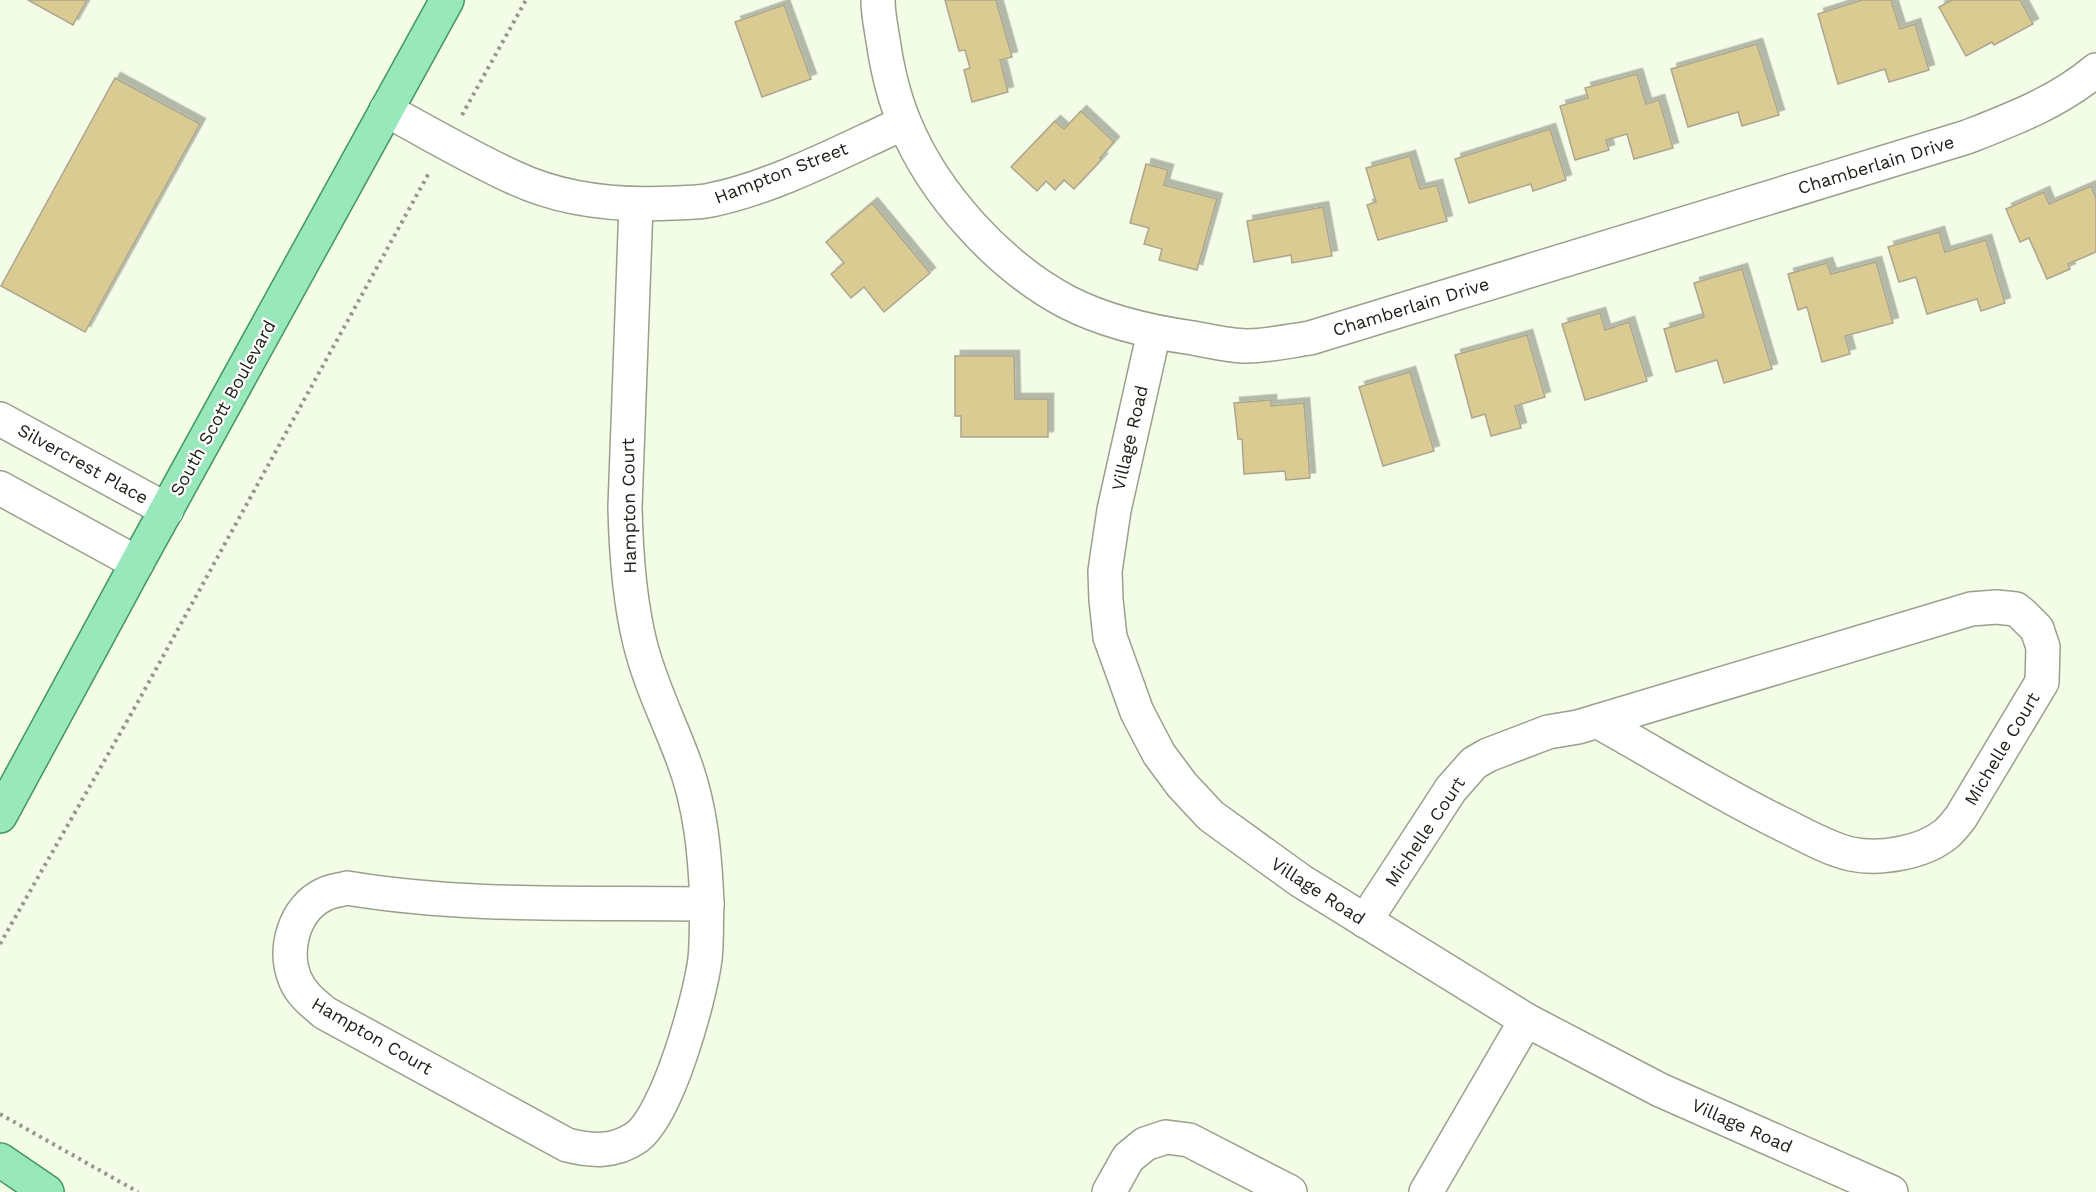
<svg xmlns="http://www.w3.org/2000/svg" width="2096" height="1192" font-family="'Work Sans',sans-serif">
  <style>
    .building { fill: #dacb92; stroke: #aca690; stroke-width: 1.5; filter: url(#shadow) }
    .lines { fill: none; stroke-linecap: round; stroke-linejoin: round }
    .minor-casing { stroke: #99a18c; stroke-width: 36 }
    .major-casing { stroke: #419764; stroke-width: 36 }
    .path { stroke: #929989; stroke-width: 4; stroke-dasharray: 3 4.5; stroke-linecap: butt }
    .minor { stroke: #fff; stroke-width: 33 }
    .major { stroke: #99e8bb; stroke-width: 33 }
    .labels { text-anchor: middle; stroke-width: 4.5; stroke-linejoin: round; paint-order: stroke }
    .street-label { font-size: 18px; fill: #1c1f17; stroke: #fff }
  </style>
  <defs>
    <filter id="shadow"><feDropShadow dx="5.5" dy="-5.5" stdDeviation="0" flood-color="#0004"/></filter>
  </defs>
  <rect width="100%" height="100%" fill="#f3fce6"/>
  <g class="building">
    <path d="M 28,0 L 87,0 L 73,25 Z"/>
    <path d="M 945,0 L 996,0 L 1012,57 L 1000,60 L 1008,92 L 972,102 L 964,70 L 970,68 L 965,50 L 959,51 Z"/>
    <path d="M 1862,0 L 1891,0 L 1900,29 L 1915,24 L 1929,70 L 1889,82 L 1885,69 L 1838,84 L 1818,14 Z"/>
    <path d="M 1952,0 L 2020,0 L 2033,24 L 1994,45 L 1992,42 L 1966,56 L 1939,7 Z"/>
    <path d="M 784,5 L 811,79 L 762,97 L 735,22 Z"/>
    <path d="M 1757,44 L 1779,115 L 1742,126 L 1738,112 L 1688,127 L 1671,69 Z"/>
    <path d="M 1637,74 L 1646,104 L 1659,100 L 1673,148 L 1634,159 L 1627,134 L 1606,140 L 1609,150 L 1575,160 L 1560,106 L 1588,98 L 1585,88 Z"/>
    <path d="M 115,78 L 200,124 L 85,332 L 1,286 Z"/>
    <path d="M 1081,111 L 1114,142 L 1100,158 L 1102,159 L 1074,189 L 1064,180 L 1055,190 L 1046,181 L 1037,191 L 1011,167 L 1055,121 L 1064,129 Z"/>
    <path d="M 1550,129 L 1566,180 L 1533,191 L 1531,184 L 1469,203 L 1455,159 Z"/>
    <path d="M 1410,156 L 1420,189 L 1437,185 L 1447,221 L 1378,240 L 1367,205 L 1376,202 L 1366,168 Z"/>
    <path d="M 1146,164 L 1168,170 L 1164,185 L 1217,199 L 1197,270 L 1159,260 L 1162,249 L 1144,244 L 1149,228 L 1130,223 Z"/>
    <path d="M 2091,186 L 2096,198 L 2096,252 L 2068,264 L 2070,269 L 2047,279 L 2029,238 L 2020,242 L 2006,209 L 2044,192 L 2049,204 Z"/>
    <path d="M 872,203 L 930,273 L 884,312 L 864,287 L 851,298 L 831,274 L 844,263 L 826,242 Z"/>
    <path d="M 1323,207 L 1332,256 L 1292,263 L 1291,255 L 1254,262 L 1247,221 Z"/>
    <path d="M 1939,232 L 1945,252 L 1986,240 L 2005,303 L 1981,311 L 1977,299 L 1927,314 L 1916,277 L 1899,282 L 1888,247 Z"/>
    <path d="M 1876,262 L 1893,323 L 1845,336 L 1850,354 L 1822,362 L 1807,307 L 1798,310 L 1788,274 L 1827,263 L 1831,274 Z"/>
    <path d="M 1742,269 L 1772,369 L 1724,383 L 1717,360 L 1676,372 L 1664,329 L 1704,317 L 1694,283 Z"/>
    <path d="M 1600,313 L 1605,330 L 1629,322 L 1647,381 L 1585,400 L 1562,324 Z"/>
    <path d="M 1527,335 L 1545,397 L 1515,406 L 1521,428 L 1491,436 L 1485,414 L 1472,418 L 1455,355 Z"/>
    <path d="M 955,356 L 1014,356 L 1015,399 L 1048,399 L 1048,437 L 961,437 L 961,416 L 955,416 Z"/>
    <path d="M 1410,372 L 1434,451 L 1383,466 L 1359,387 Z"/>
    <path d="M 1271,400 L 1271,406 L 1304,403 L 1310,478 L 1286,480 L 1285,471 L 1244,474 L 1242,439 L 1238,439 L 1234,403 Z"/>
  </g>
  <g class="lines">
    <g class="minor-casing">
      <g id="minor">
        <path d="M 878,0 C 878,14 881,27 883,40 C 887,68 894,98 905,124 C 934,194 999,266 1067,302 C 1106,322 1150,332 1193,338 C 1210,341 1229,346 1247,346 C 1267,346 1289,341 1310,338 L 1967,137 C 2013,119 2058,102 2096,70"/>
        <path d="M 386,110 C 429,133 471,158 515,178 C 564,201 621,206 674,203 C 686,202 699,203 711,200 C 775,187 844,150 904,123"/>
        <path d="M 636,205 L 625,507 C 626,552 629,599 640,643 C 650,684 669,721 683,759 C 701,806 705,855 707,904"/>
        <path d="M 1154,332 L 1114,510 L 1105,571 L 1106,600 L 1110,637 L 1137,712 L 1159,754 L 1182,785 L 1211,816 L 1301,881 L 1526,1020 L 1660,1090 L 1891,1192"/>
        <path d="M 0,419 L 167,510"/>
        <path d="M 0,488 L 137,563"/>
        <path d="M 347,888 C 466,908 587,902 707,904 C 706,922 707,941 705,959 C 700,998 668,1114 637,1137 C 614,1153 592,1151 567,1145 L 325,1013 C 313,1003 301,994 295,979 C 283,949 294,908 325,894 C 331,891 340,890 347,888 Z"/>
        <path d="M 1365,921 L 1451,789 L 1474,763 L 1488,755 L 1548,732 L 1578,727 L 1971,609 L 1996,607 L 2016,609 L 2022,614 L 2037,629 L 2043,647 L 2042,682 L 1961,817 C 1957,822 1952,829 1946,834 C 1923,853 1879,860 1851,854 C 1828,849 1801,833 1780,823 C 1717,792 1658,755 1597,721"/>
        <path d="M 1109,1192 L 1128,1158 L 1145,1144 L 1166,1137 L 1189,1140 L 1290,1192"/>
        <path d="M 1426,1192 L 1526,1020"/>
      </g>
    </g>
    <g class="major-casing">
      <g id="major">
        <path d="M 0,816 L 137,563 L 447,0"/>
        <path d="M 0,1160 L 47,1192"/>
      </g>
    </g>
    <g class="path">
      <path d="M 462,115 L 526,0"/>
      <path d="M 0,944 L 139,700 L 430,171"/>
      <path d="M 0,1114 L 138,1192"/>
    </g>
    <use href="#minor" class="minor"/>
    <use href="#major" class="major"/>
  </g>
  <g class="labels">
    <g class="street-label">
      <text transform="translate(1876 165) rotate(-17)" y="6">Chamberlain Drive</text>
      <text transform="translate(781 173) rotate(-21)" y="6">Hampton Street</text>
      <text transform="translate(1411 307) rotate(-17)" y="6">Chamberlain Drive</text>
      <text transform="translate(223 408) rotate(-61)" y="6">South Scott Boulevard</text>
      <text transform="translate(1130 438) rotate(-77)" y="6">Village Road</text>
      <text transform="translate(83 464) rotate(29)" y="6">Silvercrest Place</text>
      <text transform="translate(629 506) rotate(-91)" y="6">Hampton Court</text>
      <text transform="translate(2002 749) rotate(-59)" y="6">Michelle Court</text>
      <text transform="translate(1425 832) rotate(-56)" y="6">Michelle Court</text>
      <text transform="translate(1318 891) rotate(33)" y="6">Village Road</text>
      <text transform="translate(372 1036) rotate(30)" y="6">Hampton Court</text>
      <text transform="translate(1742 1126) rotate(24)" y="6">Village Road</text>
    </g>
  </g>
</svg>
